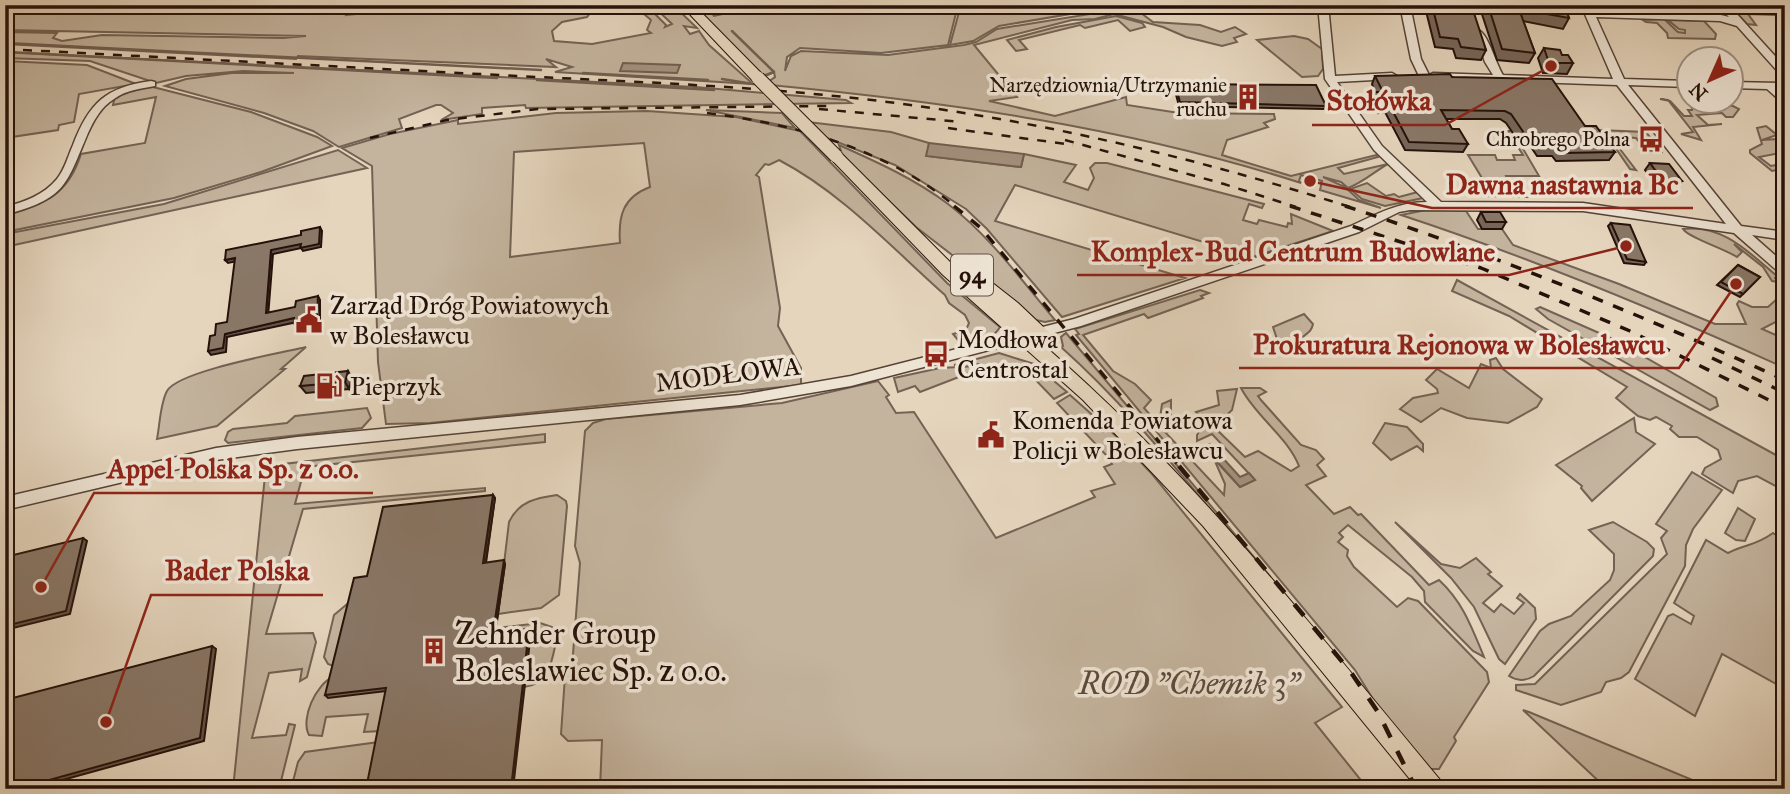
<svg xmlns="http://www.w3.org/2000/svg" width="1790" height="794" font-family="'IM FELL Great Primer',serif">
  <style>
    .green { fill: #c4b49e; stroke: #746254; stroke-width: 2; fill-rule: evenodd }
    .water { fill: #a49280; stroke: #715e50; stroke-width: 2 }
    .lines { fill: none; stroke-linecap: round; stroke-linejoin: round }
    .stream { stroke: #715e50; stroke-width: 2.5 }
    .minor-casing { stroke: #554236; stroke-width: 3 }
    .major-casing { stroke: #251109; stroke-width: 2 }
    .minor { fill: #eee4d4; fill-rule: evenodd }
    .major { fill: #e5d5bd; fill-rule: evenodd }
    .rail-far2 { stroke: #251109; stroke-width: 2.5; stroke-dasharray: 9 9; stroke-linecap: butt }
    .rail-far1 { stroke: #251109; stroke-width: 3.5; stroke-dasharray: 11 11; stroke-linecap: butt }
    .rail { stroke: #251109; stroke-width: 4.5; stroke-dasharray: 15 15; stroke-linecap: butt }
    .major-bridge-casing { stroke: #251109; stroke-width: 15; stroke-linecap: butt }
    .major-bridge { stroke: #e5d5bd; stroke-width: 13 }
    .wall { fill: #766659; stroke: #251109; stroke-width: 2 }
    .shaded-wall { fill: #605348; stroke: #251109; stroke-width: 2 }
    .building { fill: #897767; stroke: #251109; stroke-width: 2 }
    .labels { text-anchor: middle; stroke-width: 7; stroke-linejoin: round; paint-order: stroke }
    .far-poi-label { font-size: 21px; fill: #251109; stroke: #eee4d4; text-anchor: end }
    .shield { fill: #eee4d4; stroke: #615046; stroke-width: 2 }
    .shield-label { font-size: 24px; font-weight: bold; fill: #251109 }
    .poi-label { font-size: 26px; fill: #251109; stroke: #eee4d4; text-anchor: start }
    .street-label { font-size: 26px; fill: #251109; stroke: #eee4d4 }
    .near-poi-label { font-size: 32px; fill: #251109; stroke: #eee4d4; text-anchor: start }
    .near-park-label { font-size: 32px; font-style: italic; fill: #5d4a3d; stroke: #eee4d4 }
    .leader { fill: none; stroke: #8f2418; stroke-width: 2.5 }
    .callout-dot { fill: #8f2418; stroke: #eee4d4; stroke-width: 2.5 }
    .callout-label { font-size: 28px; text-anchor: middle; font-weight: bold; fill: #8f2418; stroke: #eee4d4; stroke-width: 7; stroke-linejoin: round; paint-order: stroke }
  </style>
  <rect width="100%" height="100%" fill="#e5d5bd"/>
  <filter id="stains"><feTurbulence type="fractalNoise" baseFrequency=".00286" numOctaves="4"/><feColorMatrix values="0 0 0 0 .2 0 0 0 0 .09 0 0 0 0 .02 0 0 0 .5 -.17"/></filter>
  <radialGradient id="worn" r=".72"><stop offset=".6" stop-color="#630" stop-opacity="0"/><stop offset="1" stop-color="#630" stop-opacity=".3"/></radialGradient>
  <g class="green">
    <path d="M 5,5 L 349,5 L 346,15 L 438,5 L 587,5 L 591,12 L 587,17 L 562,22 L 552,31 L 554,41 L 592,44 L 651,33 L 647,30 L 651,20 L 638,9 L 637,5 L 646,5 L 666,25 L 665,27 L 672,24 L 652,5 L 673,5 L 697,28 L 684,26 L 690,34 L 699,31 L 709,45 L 753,84 L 555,72 L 572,67 L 546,59 L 556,67 L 298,56 L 296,59 L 5,44 L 5,32 L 57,33 L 53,38 L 62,41 L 102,35 L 283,38 L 306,36 L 5,30 Z"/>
    <path d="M 692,5 L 706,5 L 714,16 L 732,12 L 722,13 L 712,5 L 754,5 L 750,7 L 763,5 L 958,5 L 948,45 L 881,53 L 800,48 L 787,57 L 785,71 L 791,56 L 801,51 L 888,55 L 964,45 L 976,42 L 997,29 L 1133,7 L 1153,22 L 1200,25 L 1221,32 L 1235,27 L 1246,34 L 1234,38 L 1237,42 L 1222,46 L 1186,37 L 1163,27 L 1114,14 L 1095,19 L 1072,20 L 974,45 L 1017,97 L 989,101 L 1055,116 L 1126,97 L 1127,105 L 1179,113 L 1274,114 L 1275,119 L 1264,123 L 1268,127 L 1227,140 L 1222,155 L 1291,176 L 1376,155 L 1378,157 L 1338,168 L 1344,174 L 1388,164 C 1375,171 1364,182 1348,188 L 1341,182 L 1323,177 L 1345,187 L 1359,200 L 1381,208 L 1320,190 L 1322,181 L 1301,175 L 1299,181 L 1301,183 C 1130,128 949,102 770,85 L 768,82 L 775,77 L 774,72 L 763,77 Z"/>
    <path d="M 961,5 L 1090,5 L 1094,10 L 999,26 L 973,41 L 950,45 Z"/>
    <path d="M 1734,5 L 1752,5 L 1758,8 L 1760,7 L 1758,5 L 1780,5 L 1785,8 L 1785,25 L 1775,15 L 1748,14 L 1756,25 L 1747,24 L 1733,9 Z"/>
    <path d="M 1116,16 L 1142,23 L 1145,27 L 1130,31 L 1118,20 L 1085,28 L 1080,25 L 1019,40 L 1027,49 L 1016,51 L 1007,40 L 1056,27 Z"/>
    <path d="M 1664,19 L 1678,32 L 1685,33 L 1685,30 L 1679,29 L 1668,20 L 1704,21 L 1716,34 L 1715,39 L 1668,38 L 1667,33 L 1657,23 L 1646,22 L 1643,20 Z"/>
    <path d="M 1294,36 L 1308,39 L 1322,49 L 1323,69 L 1318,76 L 1302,77 L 1257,40 Z"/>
    <path d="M 5,52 L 695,87 L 846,100 L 851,103 L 526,108 L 525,105 L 482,108 L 482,114 L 441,120 L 453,113 L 441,105 L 436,105 L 399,119 L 402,128 L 339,147 L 313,131 L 264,113 L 165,86 L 186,79 L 232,73 L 294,73 L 243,71 L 186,76 L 156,83 L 90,61 L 5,58 Z"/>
    <path d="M 5,61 L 87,65 L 136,84 L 79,94 L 74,122 L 59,125 L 58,130 L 5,138 Z"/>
    <path d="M 149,86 L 251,112 L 317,137 L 332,146 L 261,172 L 174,198 L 5,232 L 5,214 C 45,205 68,195 81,154 L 145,143 L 156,97 L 113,105 L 115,96 Z"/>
    <path d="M 1660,99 L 1670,101 L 1684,116 L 1692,116 L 1688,110 L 1692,110 L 1692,105 L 1733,106 L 1739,109 L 1733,117 L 1726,117 L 1722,113 L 1697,115 L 1708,125 L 1722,124 L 1693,127 L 1701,140 L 1681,134 L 1693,132 L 1668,100 Z"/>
    <path d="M 706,110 L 782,113 L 795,128 Z"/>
    <path d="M 647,111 L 736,117 L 800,131 L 947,283 L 995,323 L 1000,327 C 992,341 977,342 962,345 L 953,334 L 966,330 L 969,323 L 965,315 L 949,303 L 945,295 C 892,248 842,193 779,160 L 769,165 L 765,164 L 756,175 L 759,177 L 780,308 L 778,326 L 801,368 L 801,385 L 430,423 L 386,424 L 378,362 L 372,166 L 342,148 L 390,134 L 458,120 L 458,124 L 556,113 ZM 644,143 L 650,187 C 623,197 618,216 620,243 L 510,257 L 514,152 Z"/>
    <path d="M 808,122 L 891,132 L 929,143 L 927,156 L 1021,167 L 1024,154 L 1076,165 L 1064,182 L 1088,190 L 1094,178 L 1090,168 L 1095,163 L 1107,163 L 1264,204 L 1262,208 L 1249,204 L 1243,220 L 1257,224 L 1259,220 L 1287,227 L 1288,223 L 1292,224 L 1291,214 L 1333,231 L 1253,257 L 1015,185 L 995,221 L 1185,278 L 1062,317 L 987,229 L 966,209 L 895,165 L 822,136 Z"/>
    <path d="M 1766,126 L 1777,135 L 1762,140 L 1778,139 L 1785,135 L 1785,152 L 1759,157 L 1771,166 L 1781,164 L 1785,168 L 1772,171 L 1750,153 L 1750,150 L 1762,144 L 1757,128 Z"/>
    <path d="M 1598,130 L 1646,132 L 1661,152 L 1646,150 L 1636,138 L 1610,136 L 1636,170 L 1630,169 L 1606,134 L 1515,135 L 1539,176 L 1506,176 L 1508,181 L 1502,182 L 1509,183 L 1526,197 L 1486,196 L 1488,181 L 1499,181 L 1497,179 L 1482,178 L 1468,155 L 1495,155 L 1497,160 L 1515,160 L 1513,155 L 1523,155 L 1508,131 Z"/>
    <path d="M 839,145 C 877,162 915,179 948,204 C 990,236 1022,281 1055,320 L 1045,322 L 1036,320 L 916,227 L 843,157 Z"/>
    <path d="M 338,150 L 367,168 L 5,247 L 5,234 L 164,204 Z"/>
    <path d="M 1367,183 L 1386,196 L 1394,194 L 1399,197 L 1418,192 L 1423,198 L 1385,206 L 1362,199 L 1350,189 Z"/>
    <path d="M 1426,210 L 1466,211 L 1478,229 L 1502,229 L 1513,245 L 1619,284 L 1715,324 L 1746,324 L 1737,304 L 1739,301 L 1752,307 L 1768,307 L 1778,298 L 1776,287 L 1783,285 L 1785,317 L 1762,329 L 1785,339 L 1785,368 C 1659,311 1532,258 1401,215 Z"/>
    <path d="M 1683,229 C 1724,225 1747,251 1777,276 L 1775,278 L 1779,282 L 1772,281 L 1763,267 L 1734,244 L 1742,252 L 1737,257 C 1723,248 1689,238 1683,229 Z"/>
    <path d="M 1457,280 L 1785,460 L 1785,491 L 1757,476 L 1738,481 L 1733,493 L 1702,474 L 1705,468 L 1721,459 L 1718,450 L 1697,437 L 1679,437 L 1670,429 L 1672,426 L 1656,417 L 1650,420 L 1638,416 L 1616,398 L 1627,387 L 1509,316 L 1452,291 Z"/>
    <path d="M 1200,290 L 1209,293 L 1201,296 L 1203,298 L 1148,318 L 1144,314 L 1083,335 L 1113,371 L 1135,384 L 1151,400 L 1144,408 L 1159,425 L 1162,404 L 1171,400 L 1171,431 L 1165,432 L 1224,495 L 1225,484 L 1214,459 L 1240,487 L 1255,480 L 1212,434 L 1197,441 L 1197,435 L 1206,421 L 1196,412 L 1219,405 L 1217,391 L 1237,389 L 1232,410 L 1214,427 L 1245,457 L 1258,451 L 1291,471 L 1299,466 C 1287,436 1256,417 1241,388 L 1260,388 L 1266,392 L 1258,396 L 1261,400 L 1301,445 L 1316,450 L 1324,459 L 1317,465 L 1326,476 L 1306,485 L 1334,514 L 1350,507 L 1358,515 L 1361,514 L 1429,585 L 1439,580 C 1463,602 1472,628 1484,657 L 1473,651 L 1425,602 L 1424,591 L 1412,577 L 1348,525 L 1339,533 L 1343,537 L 1338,542 L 1348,550 L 1347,556 L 1354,567 L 1397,607 L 1408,598 L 1418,601 L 1487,672 L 1489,682 L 1454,737 L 1456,741 L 1439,769 L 1430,769 L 1389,725 L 1355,670 L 1076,335 L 1079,334 L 1075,329 Z"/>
    <path d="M 1540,307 L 1615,340 L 1716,398 L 1718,406 L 1710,410 L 1548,319 L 1536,309 Z"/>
    <path d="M 1304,314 L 1313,324 C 1311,334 1305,333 1300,340 L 1298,346 L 1277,339 L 1273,327 Z"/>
    <path d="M 1066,333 L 1305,618 C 1221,530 1152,428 1061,347 L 1063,346 L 1061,337 Z"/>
    <path d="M 306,347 L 281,369 L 285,369 L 217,426 L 157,439 C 160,424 160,404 167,391 C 178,371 281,353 306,347 Z"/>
    <path d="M 999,353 L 1034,364 L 1067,392 L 1054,399 L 1028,372 L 1020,369 L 1005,368 L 993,372 L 979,364 L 954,365 Z"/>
    <path d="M 1496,358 L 1503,369 L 1542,399 L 1537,407 L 1508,423 L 1467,418 L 1441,408 L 1421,422 L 1400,409 L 1413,398 L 1438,393 L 1437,389 L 1426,380 L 1437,369 L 1469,388 L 1481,364 L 1491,368 L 1490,360 Z"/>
    <path d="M 978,366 L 990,373 L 982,376 L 977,370 L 920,392 L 915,386 L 898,392 L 894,378 L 940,368 Z"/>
    <path d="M 878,381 L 889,395 L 886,397 L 896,413 L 914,412 L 996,538 L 1095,497 L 1091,491 L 1115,484 L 1104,467 L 1112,464 L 1107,456 L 1057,403 L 1070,395 L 1116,436 L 1152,474 L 1342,707 L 1315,723 L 1368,789 L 600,789 L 602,740 L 568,741 L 561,734 L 565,676 L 573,654 L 580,563 L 575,546 L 585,431 L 593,423 L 606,419 L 782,403 Z"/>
    <path d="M 367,408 L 371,418 L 362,428 L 228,443 L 225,440 L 228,432 L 233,429 L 287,423 L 295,416 Z"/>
    <path d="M 1634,418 L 1636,432 L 1655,444 L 1592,501 L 1581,488 L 1582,486 L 1556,465 Z"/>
    <path d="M 1385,423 L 1407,427 L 1423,444 L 1423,451 L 1417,446 L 1391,460 L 1373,443 Z"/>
    <path d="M 545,434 L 545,442 L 305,467 L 295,504 L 485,488 L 485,491 L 303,509 L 266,634 L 313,633 L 316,642 L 307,677 L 300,681 L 302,669 L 269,673 L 252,738 L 286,735 L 289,724 L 295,725 L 279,789 L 233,789 L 266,466 Z"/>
    <path d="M 1692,472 L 1722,490 L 1693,529 L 1686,545 L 1685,566 L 1629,672 L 1621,678 L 1606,682 L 1601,692 L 1561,705 L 1516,690 L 1516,685 L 1535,684 L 1667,554 L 1661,538 L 1667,531 L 1656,524 Z"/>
    <path d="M 557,495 L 566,501 L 567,506 L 559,595 L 541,608 L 498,614 L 509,522 C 519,501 536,498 557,495 Z"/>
    <path d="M 1738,508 L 1755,519 L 1745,541 L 1736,540 L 1725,533 Z"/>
    <path d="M 1395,522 L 1441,564 L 1460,568 L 1476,558 L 1491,572 L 1488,574 L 1502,586 L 1483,603 L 1494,612 L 1501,604 L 1514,614 L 1524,603 L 1517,598 L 1520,594 L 1535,608 L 1536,619 L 1505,664 L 1499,659 L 1474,607 L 1451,578 Z"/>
    <path d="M 1613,522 L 1647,542 L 1654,549 L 1653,556 L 1534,676 C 1526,681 1517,681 1509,676 L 1540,631 L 1549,624 L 1571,616 L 1610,580 L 1614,570 L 1614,554 L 1589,530 Z"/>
    <path d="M 1773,533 L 1785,541 L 1785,689 L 1722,654 L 1695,716 L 1635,679 L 1668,616 L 1673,614 L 1691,624 L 1694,616 L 1674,603 L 1706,540 L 1728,553 C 1746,544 1755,546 1773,533 Z"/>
    <path d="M 352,600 L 336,667 L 328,664 L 324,657 L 334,615 Z"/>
    <path d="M 540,623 L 552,627 L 557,637 C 552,659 551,684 524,687 L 530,632 L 495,636 L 496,628 Z"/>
    <path d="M 333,677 L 389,690 L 381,731 L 364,732 L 368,714 L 326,717 L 322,736 L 309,735 C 300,719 316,684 333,677 Z"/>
    <path d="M 1523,710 L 1529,712 L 1714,789 L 1607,789 Z"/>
    <path d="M 379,742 L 369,789 L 291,789 L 298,762 L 305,752 Z"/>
  </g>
  <g class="water">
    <path d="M 623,63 L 680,65 L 677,73 L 620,71 Z"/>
    <path d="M 929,143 L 1024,154 L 1021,167 L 926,156 Z"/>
    <path d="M 1210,444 L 1240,477 L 1249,473 L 1255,480 L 1240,487 L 1204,447 Z"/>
  </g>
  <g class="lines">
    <g class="stream">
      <path d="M 707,5 L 714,13"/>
      <path d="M 732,31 L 774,72 L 766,75"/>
      <path d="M 5,43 L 541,70"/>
      <path d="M 5,52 L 497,78"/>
      <path d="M 583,73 L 708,80"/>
      <path d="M 722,79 L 753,84"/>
      <path d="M 537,80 L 714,90"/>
    </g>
    <g class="minor-casing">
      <g id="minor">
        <path d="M 1318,5 L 1328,5 L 1335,76 L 1392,73 L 1397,76 L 1392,79 L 1337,82 L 1382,146 L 1441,202 L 1583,203 L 1726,224 L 1617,85 L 1420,78 L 1411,59 L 1400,5 L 1410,5 L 1421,59 L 1429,75 L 1433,73 L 1493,75 L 1485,62 L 1475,34 L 1480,31 C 1489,37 1496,64 1503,75 L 1613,79 L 1581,5 L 1591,5 L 1594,11 L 1721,15 L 1729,17 L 1724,12 L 1723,5 L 1733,5 L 1734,11 L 1785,67 L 1785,76 L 1781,75 L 1737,26 L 1720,21 L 1596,17 L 1624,79 L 1688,81 L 1688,87 L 1628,85 L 1741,226 L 1785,232 L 1785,240 L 1752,235 L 1785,264 L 1785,275 L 1781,274 L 1734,233 L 1583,211 L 1410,210 L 1399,212 L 1359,232 L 1081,326 L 851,386 L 740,405 L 297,449 L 216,460 L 5,510 L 5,497 L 216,448 L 297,437 L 740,395 L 851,376 L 1074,319 L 1351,226 C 1377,214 1398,202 1427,202 L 1374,150 L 1325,79 Z"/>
        <path d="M 151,81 L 155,82 L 155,86 C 140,89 126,90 114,99 C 101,107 94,120 88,133 C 65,187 66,198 5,215 L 5,207 C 24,202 44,195 57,179 C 65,169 68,156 73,145 C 89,103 106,87 151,81 Z"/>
        <path d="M 1730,82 L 1785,83 L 1785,89 L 1779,89 L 1785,96 L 1785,105 L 1767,89 L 1730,88 Z"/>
      </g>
    </g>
    <g class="major-casing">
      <g id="major">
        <path d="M 681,5 L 694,5 L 763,75 L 763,81 L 753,81 Z"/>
        <path d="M 836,152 L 841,153 L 950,262 L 957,258 L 962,259 L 1018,303 L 1056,339 L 1058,343 L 1056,347 L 1047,348 C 1195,477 1316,631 1441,781 L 1445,789 L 1418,789 L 1203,526 L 1083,400 L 943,275 L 831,159 L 829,156 Z"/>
      </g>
    </g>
    <use href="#minor" class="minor"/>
    <use href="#major" class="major"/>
    <g class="rail-far2">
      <path d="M 5,49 C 176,58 346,67 517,76 C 660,83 804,88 945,110 C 1083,131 1218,165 1350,207"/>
      <path d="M 819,109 L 962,122"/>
      <path d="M 707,113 C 795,124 887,149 956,207"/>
      <path d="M 948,128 L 1073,145"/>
      <path d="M 370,138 L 447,120 L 538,109 L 829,106"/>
      <path d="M 1065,140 L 1224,184 L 1296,207"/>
    </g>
    <g class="rail-far1">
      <path d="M 954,206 L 981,228 L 1180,467"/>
      <path d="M 1290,206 L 1481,268 L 1630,331 L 1785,408"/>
      <path d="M 1345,206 C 1495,255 1641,315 1785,380"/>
      <path d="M 1712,358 L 1785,393"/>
    </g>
    <path class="rail" d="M 1179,466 L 1350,671 L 1378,712 L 1416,789"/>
    <g class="major-bridge-casing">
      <path id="major-bridge" d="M 758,78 L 836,156"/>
    </g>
    <use href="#major-bridge" class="major-bridge"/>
  </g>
  <g class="wall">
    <path d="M 1426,5 L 1469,5 L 1486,50 L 1481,60 L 1456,58 L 1453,49 L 1435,47 L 1425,7 Z"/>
    <path d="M 1479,5 L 1564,5 L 1569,18 L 1563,29 L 1523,21 L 1535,53 L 1529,63 L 1497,60 Z"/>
    <path d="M 1544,48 L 1562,55 L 1573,63 L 1567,74 L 1543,73 L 1538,58 Z"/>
    <path d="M 1375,76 L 1452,77 L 1585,126 L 1615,152 L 1609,160 L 1556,161 L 1552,156 L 1537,156 L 1527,141 L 1519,142 L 1506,123 L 1500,119 L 1446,119 L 1452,129 L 1468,144 L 1463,152 L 1405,150 L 1385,112 L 1379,113 L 1371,100 L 1374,92 L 1375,92 L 1372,84 Z"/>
    <path d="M 1175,84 L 1326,106 L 1324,109 L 1179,106 L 1174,87 Z"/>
    <path d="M 1650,163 L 1682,181 L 1676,188 L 1658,188 L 1645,170 Z"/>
    <path d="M 1481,212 L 1506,222 L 1502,229 L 1482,229 L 1477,220 Z"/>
    <path d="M 1611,223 L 1646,262 L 1644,265 L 1624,263 L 1608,226 Z"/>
    <path d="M 1738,265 L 1760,277 L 1740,297 L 1717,285 Z"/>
    <path d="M 352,378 L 349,389 L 306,393 L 300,386 Z"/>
    <path d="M 493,495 L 495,498 L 486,563 L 505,564 L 495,633 L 531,632 L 386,691 L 328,698 L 325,695 Z"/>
  </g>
  <g class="shaded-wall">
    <path d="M 1383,104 L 1389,104 L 1385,112 L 1379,113 Z"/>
    <path d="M 320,227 L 322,231 L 321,247 L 303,251 L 301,248 L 273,254 L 268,317 L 266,313 L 271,250 Z"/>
    <path d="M 235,258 L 237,261 L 228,263 L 225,260 Z"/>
    <path d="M 318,296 L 320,300 L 320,321 L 296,326 L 294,323 Z"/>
    <path d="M 294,318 L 297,322 L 227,337 L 226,352 L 211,355 L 208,351 L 225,334 Z"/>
    <path d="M 348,371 L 352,378 L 349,389 L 345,382 Z"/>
    <path d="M 493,495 L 495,498 L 485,566 L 483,563 Z"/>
    <path d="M 83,538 L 87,541 L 70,614 L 5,630 L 5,626 Z"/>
    <path d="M 504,560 L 505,564 L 495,636 L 493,633 Z"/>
    <path d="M 529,629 L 531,632 L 513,789 L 511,789 Z"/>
    <path d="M 212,646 L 216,649 L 204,741 L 30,789 L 17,789 Z"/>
  </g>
  <g class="building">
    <path d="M 1432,5 L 1469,5 L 1472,7 L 1486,50 L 1461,47 L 1458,39 L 1440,37 Z"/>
    <path d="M 1488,5 L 1564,5 L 1569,18 L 1519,9 L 1535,53 L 1502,49 Z"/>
    <path d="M 1544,48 L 1560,50 L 1562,55 L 1568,55 L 1573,63 L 1549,63 Z"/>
    <path d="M 1450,74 L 1452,77 L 1552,79 L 1585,126 L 1596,126 L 1615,152 L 1562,153 L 1558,148 L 1542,148 L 1533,133 L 1524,133 L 1511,114 L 1505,111 L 1441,110 L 1452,129 L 1459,129 L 1468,144 L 1409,142 L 1389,104 L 1383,104 L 1374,92 L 1383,92 L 1375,76 Z"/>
    <path d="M 1175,84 L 1316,85 L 1326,106 L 1180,102 Z"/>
    <path d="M 1650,163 L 1669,164 L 1682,181 L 1663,181 Z"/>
    <path d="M 1481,212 L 1500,212 L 1506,222 L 1486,222 Z"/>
    <path d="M 1611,223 L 1630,225 L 1646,262 L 1627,259 Z"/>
    <path d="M 320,227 L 319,244 L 300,248 L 301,244 L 271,250 L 266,313 L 295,307 L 296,301 L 318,296 L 317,318 L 294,323 L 294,318 L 225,334 L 223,348 L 208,351 L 210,336 L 215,335 L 216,324 L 227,322 L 235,258 L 225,260 L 226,250 L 301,235 L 301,231 Z"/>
    <path d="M 1738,265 L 1760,277 L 1743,294 L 1721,282 Z"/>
    <path d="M 348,371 L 345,382 L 300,386 L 304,376 Z"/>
    <path d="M 493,495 L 483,563 L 504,560 L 493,633 L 529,629 L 511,789 L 366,789 L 386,688 L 325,695 L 354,578 L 367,576 L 383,507 Z"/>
    <path d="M 83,538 L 66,611 L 5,626 L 5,557 Z"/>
    <path d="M 212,646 L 200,738 L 17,789 L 5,789 L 5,700 Z"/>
  </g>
  <defs>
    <g id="building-bare" transform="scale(2.1)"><path d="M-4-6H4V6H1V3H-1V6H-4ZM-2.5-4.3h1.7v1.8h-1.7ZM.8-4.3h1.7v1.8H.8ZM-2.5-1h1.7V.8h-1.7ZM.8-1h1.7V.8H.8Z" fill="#8f2418" stroke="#eee4d4" stroke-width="2.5" paint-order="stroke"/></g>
    <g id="bus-bare" transform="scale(2.1)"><path d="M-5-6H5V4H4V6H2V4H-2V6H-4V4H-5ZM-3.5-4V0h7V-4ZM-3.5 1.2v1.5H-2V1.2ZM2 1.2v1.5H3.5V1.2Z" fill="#8f2418" stroke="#eee4d4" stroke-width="2.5" paint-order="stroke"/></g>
    <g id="civic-bare" transform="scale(2.1)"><path d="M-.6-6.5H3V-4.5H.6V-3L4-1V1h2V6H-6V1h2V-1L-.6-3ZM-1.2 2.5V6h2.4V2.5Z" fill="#8f2418" stroke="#eee4d4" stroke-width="2.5" paint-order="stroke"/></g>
    <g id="fuel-bare" transform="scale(2.1)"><path d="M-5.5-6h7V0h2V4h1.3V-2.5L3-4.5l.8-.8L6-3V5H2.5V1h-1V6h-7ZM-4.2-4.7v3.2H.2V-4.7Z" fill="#8f2418" stroke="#eee4d4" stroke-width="2.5" paint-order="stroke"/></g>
  </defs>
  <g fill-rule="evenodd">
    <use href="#building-bare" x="1248" y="97"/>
    <use href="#bus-bare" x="1651" y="139"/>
    <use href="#civic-bare" x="309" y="320"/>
    <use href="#bus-bare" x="936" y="354"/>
    <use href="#fuel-bare" x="329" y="386"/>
    <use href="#civic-bare" x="991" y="435"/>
    <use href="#building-bare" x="434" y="651"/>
  </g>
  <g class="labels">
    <g class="far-poi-label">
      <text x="1227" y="92">Narzędziownia/Utrzymanie<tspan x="1227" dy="24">ruchu</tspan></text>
      <text x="1630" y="146">Chrobrego Polna</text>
    </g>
    <rect class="shield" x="951" y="254.5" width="42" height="41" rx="5"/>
    <g class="shield-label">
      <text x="972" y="283">94</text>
    </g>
    <g class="poi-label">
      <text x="330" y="314">Zarząd Dróg Powiatowych<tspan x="330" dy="30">w Bolesławcu</tspan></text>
      <text x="957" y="348">Modłowa<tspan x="957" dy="30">Centrostal</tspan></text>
      <text x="350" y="395">Pieprzyk</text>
      <text x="1012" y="429">Komenda Powiatowa<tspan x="1012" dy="30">Policji w Bolesławcu</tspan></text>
    </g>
    <g class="street-label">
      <text transform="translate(728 374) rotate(-7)" y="9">MODŁOWA</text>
    </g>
    <g class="near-poi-label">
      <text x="455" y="644">Zehnder Group<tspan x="455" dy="37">Boleslawiec Sp. z o.o.</tspan></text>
    </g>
    <g class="near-park-label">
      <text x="1189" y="694">ROD "Chemik 3"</text>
    </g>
  </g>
  <path class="leader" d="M1551 66L1445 125H1312M1310 181L1432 208H1693M1626 246L1509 275H1077M1736 284L1679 368H1239M41 587L94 493H373M106 722L151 595H323"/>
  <g class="callout-dot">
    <circle cx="1551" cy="66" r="7"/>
    <circle cx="1310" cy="181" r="7"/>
    <circle cx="1626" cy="246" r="7"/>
    <circle cx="1736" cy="284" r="7"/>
    <circle cx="41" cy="587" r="7"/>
    <circle cx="106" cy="722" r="7"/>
  </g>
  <g class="callout-label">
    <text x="1379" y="110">Stołówka</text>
    <text x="1562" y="194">Dawna nastawnia Bc</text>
    <text x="1293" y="261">Komplex-Bud Centrum Budowlane</text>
    <text x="1459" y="354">Prokuratura Rejonowa w Bolesławcu</text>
    <text x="233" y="478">Appel Polska Sp. z o.o.</text>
    <text x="237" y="580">Bader Polska</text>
  </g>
  <rect width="1790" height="794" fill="none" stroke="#e5d5bd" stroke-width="28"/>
  <rect x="7" y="7" width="1776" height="780" fill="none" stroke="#251109" stroke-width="3.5"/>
  <rect x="14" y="14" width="1762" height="766" fill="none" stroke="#251109" stroke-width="2"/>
  <g transform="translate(1710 80) rotate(225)"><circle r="33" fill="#eee4d4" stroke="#9e9083" stroke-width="2"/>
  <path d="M0-5L12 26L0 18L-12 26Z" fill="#8f2418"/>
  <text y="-10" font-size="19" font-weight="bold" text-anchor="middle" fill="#251109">N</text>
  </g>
  <rect width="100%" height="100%" filter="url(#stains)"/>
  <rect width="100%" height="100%" fill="url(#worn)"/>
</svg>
